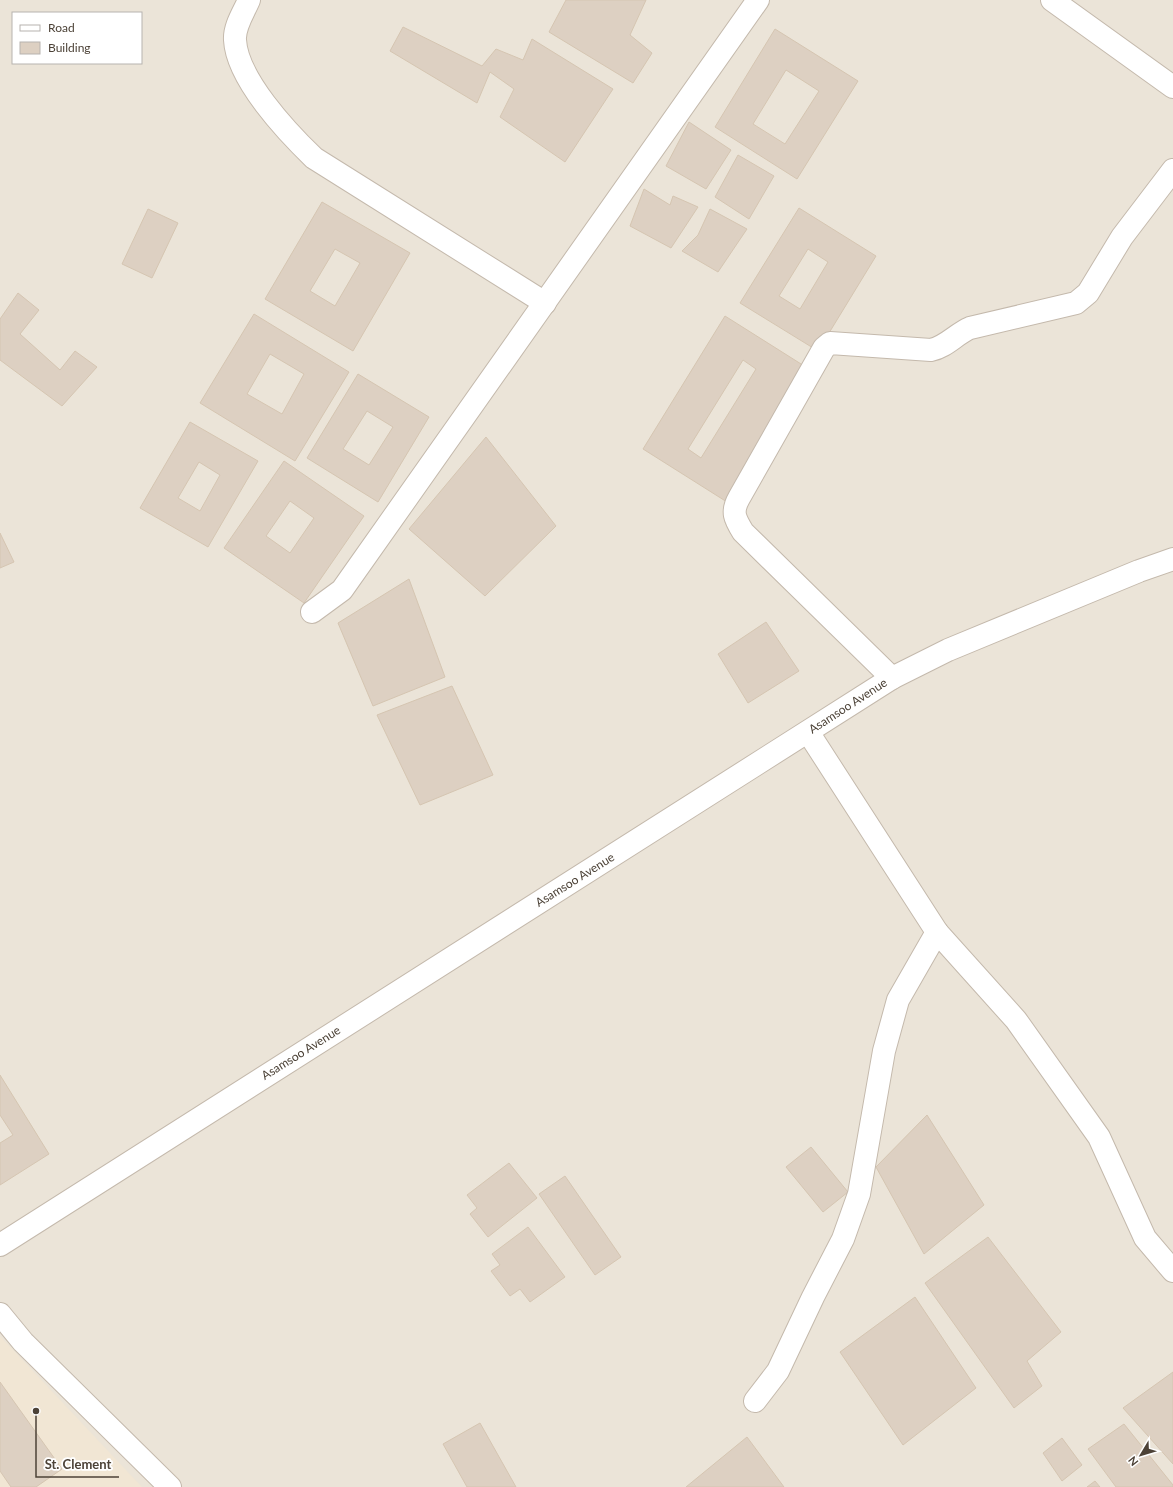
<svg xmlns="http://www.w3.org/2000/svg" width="1173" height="1487" font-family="Lato,sans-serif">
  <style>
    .residential { fill: #ebe4d8; fill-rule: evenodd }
    .education { fill: #f1e6d4 }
    .building { fill: #ddd0c2; stroke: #d5c5b1; fill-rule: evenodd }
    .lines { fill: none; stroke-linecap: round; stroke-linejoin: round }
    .minor-casing { stroke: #c4b9ac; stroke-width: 24 }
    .minor { stroke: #fff; stroke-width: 22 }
    .labels { text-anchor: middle; stroke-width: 3.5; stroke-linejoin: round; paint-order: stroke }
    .street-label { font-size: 12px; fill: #4c4237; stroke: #fff }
    .leader { fill: none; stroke: #4c4237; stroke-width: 1.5 }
    .callout-dot { fill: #4c4237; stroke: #fff; stroke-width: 1.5 }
    .callout-label { font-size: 13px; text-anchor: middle; font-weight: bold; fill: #4c4237; stroke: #fff; stroke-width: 3.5; stroke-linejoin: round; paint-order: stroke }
  </style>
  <rect width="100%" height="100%" fill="#f7f2eb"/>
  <path class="residential" d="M 0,0 L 1173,0 L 1173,1487 L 0,1487 ZM 13,13 L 141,13 L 141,63 L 13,63 Z"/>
  <path class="education" d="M 0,1336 L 142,1487 L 0,1487 Z"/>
  <g class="building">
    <path d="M 566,0 L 646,0 L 630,35 L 652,53 L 633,83 L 549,32 Z"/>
    <path d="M 403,27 L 482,66 L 496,49 L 523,60 L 532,39 L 613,89 L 565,162 L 500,117 L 514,89 L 490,72 L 477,103 L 390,51 Z"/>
    <path d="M 775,29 L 858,81 L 797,179 L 715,127 ZM 786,70 L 819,91 L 785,144 L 753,124 Z"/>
    <path d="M 689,122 L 731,150 L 706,189 L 666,166 Z"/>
    <path d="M 738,155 L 774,176 L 749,219 L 715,197 Z"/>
    <path d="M 644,189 L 670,205 L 673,196 L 698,207 L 671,248 L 630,226 Z"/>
    <path d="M 322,202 L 410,253 L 353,351 L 265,299 ZM 335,249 L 360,263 L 335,306 L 310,291 Z"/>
    <path d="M 799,208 L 876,256 L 818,351 L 740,303 ZM 808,249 L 828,262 L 800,309 L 779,296 Z"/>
    <path d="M 148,209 L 178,223 L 152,278 L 122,264 Z"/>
    <path d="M 710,209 L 747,229 L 718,272 L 682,251 L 698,235 Z"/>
    <path d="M 18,293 L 39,310 L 20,334 L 60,370 L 75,351 L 97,367 L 62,406 L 0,360 L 0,319 Z"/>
    <path d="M 254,314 L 349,372 L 295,461 L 200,403 ZM 270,354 L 304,374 L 282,414 L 247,394 Z"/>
    <path d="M 725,316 L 809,369 L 727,502 L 643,449 ZM 743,360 L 756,369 L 701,458 L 688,449 Z"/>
    <path d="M 358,374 L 429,417 L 378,502 L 307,458 ZM 367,411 L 393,427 L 369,465 L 343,449 Z"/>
    <path d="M 190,422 L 258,461 L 208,547 L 140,508 ZM 199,462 L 220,475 L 200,511 L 178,498 Z"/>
    <path d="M 486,437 L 556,526 L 485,596 L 409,529 Z"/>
    <path d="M 284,461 L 364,516 L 304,603 L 224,548 ZM 290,501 L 314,518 L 290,553 L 266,536 Z"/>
    <path d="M 0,533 L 14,562 L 0,568 Z"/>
    <path d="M 409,579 L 445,677 L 373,706 L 338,623 Z"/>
    <path d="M 766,622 L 799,671 L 748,703 L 718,654 Z"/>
    <path d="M 452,686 L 493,775 L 420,805 L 377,715 Z"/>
    <path d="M 0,1075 L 49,1154 L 0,1185 L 0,1143 L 13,1135 L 0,1115 Z"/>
    <path d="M 927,1115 L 984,1205 L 924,1254 L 876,1167 Z"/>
    <path d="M 811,1147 L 848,1192 L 823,1212 L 786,1167 Z"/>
    <path d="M 509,1163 L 537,1198 L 488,1237 L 470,1214 L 477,1208 L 467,1195 Z"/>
    <path d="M 565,1176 L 621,1257 L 595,1275 L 539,1194 Z"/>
    <path d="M 528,1227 L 565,1277 L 530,1302 L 520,1289 L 510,1296 L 491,1271 L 500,1265 L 492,1254 Z"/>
    <path d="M 988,1237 L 1061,1332 L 1027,1361 L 1042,1386 L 1014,1408 L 925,1283 Z"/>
    <path d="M 915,1297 L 976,1388 L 903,1445 L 840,1352 Z"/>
    <path d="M 1173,1372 L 1173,1464 L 1123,1408 Z"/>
    <path d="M 0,1382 L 62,1469 L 36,1487 L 11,1487 L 0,1471 Z"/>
    <path d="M 480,1423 L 516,1487 L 467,1487 L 443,1444 Z"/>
    <path d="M 1124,1424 L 1173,1485 L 1173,1487 L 1116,1487 L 1088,1449 Z"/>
    <path d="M 747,1437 L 784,1487 L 686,1487 Z"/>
    <path d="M 1062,1438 L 1082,1465 L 1062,1481 L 1043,1453 Z"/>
    <path d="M 1095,1481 L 1100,1487 L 1087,1487 Z"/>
  </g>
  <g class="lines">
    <g class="minor-casing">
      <g id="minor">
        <path d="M 249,0 C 244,12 234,26 235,40 C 237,79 287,132 314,158 L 545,303"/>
        <path d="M 1052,0 L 1173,87"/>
        <path d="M 312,612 L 342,590 L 758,0"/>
        <path d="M 892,678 L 743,532 C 735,519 731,512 739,498 L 824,348 L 830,343 L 931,350 C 946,347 956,334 970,328 L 1076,303 L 1088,293 L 1122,237 L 1173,170"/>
        <path d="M 808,732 L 937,932 L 1016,1020 L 1099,1137 L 1145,1238 L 1173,1271"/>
        <path d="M 0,1245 L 892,678 L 948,650 L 1139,571 L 1173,559"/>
        <path d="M 0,1314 L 23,1342 L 170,1487"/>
        <path d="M 755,1401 L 778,1371 L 813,1297 L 843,1239 L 859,1194 L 884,1051 L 898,1000 L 937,932"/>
      </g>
    </g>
    <use href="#minor" class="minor"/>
  </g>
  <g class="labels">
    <g class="street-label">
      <text transform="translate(848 706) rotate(-33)" y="4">Asamsoo Avenue</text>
      <text transform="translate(575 880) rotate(-32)" y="4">Asamsoo Avenue</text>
      <text transform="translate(301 1053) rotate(-32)" y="4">Asamsoo Avenue</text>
    </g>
  </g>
  <path class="leader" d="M36 1411L36 1477H119"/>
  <circle class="callout-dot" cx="36" cy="1411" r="4"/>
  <g class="callout-label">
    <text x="78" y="1469">St. Clement</text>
  </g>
  <rect x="12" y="12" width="130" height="52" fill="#ffffff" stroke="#b7b3af"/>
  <rect x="20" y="25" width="20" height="6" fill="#ffffff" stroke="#b7b3af"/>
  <text x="48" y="32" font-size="12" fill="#4c4237">Road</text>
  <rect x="20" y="42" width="20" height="12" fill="#ddd0c2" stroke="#b7b3af"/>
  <text x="48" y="52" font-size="12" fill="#4c4237">Building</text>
  <g transform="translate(1141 1455) rotate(232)" stroke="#ffffff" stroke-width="3" paint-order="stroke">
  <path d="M0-3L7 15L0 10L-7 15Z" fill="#4c4237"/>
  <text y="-6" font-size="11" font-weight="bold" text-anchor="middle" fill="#4c4237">N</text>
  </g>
</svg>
